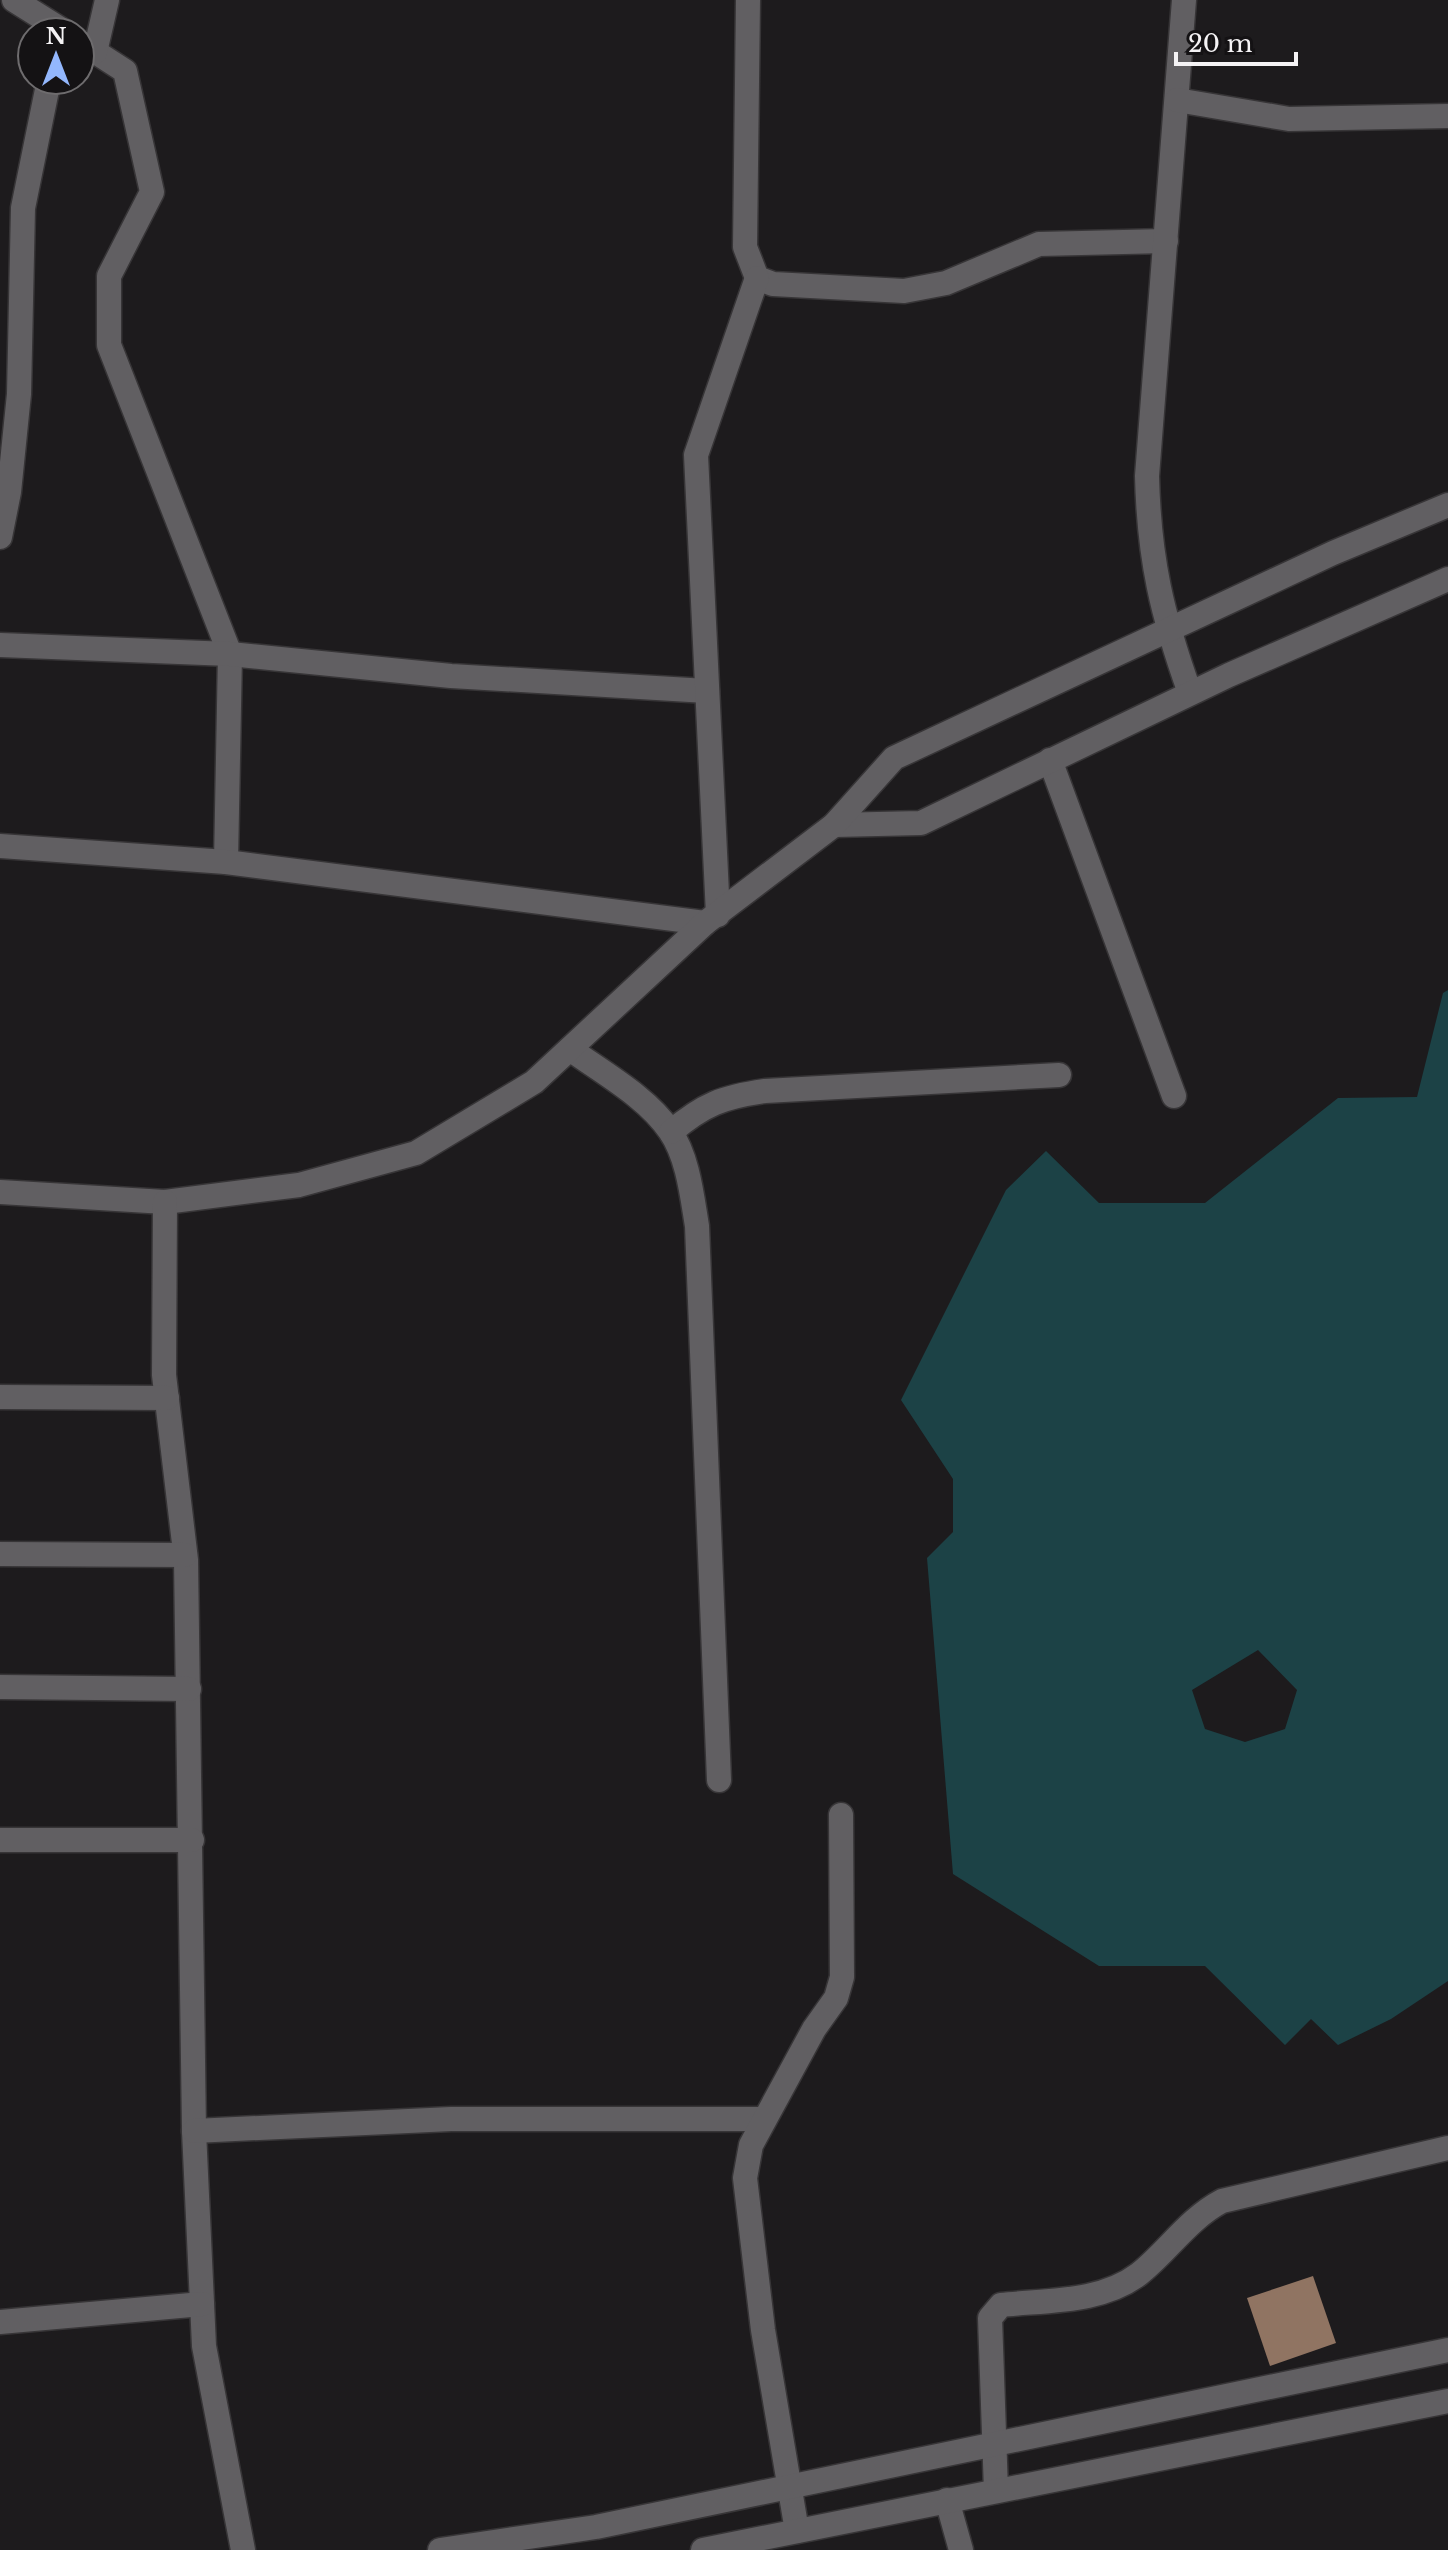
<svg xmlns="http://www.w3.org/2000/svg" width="1448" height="2550" font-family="'Libre Baskerville',serif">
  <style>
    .water { fill: #1c4246; fill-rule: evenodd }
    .building { fill: #907462 }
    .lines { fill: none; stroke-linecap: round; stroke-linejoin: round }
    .minor-casing { stroke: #373537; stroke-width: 27 }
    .minor { stroke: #615f62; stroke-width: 24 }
  </style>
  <rect width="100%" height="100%" fill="#1d1b1d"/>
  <path class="water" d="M 1448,990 L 1448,1981 L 1391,2019 L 1338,2045 L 1311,2019 L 1285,2045 L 1205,1966 L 1099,1966 L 953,1874 L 927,1558 L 953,1532 L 953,1479 L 901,1400 L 1006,1190 L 1046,1151 L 1099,1203 L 1205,1203 L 1338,1098 L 1417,1097 L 1443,993 ZM 1258,1650 L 1297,1690 L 1285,1729 L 1245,1742 L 1205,1729 L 1192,1690 Z"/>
  <path class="building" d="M 1313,2276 L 1336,2343 L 1270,2366 L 1247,2298 Z"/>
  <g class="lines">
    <g class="minor-casing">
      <g id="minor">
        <path d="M 14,0 L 65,32"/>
        <path d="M 748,0 L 745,247 L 757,278 L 773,284 L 904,291 L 946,283 L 1039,244 L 1166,241"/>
        <path d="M 1184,0 L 1147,476 C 1149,559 1162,615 1190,693"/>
        <path d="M 80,42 L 125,71 L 152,192 L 109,276 L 109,345 L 230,654 L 226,862"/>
        <path d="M 95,52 L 107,0"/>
        <path d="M 1177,100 L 1289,119 L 1448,116"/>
        <path d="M 0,537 L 9,492 L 19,394 L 23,208 L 49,80"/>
        <path d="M 0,645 L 230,654 L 451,676 L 707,691"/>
        <path d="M 1050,760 L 1174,1096"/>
        <path d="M 834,825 L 921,823 L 1229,675 L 1448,579"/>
        <path d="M 0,846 L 226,862 L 705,923"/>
        <path d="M 718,915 L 696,455 L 757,278"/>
        <path d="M 570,1049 C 603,1073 647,1097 670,1131 C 688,1157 692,1196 697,1226 L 719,1780"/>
        <path d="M 671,1132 C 704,1104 723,1097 765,1091 L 1059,1075"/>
        <path d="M 0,1192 L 165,1202 L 299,1185 L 416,1153 L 534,1082 L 705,923 L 834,825 L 894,758 L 1333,553 L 1448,505"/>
        <path d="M 165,1202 L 164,1375 L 186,1560 L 194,2131 L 204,2346 L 243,2550"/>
        <path d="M 0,1397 L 167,1398"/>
        <path d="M 0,1554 L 185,1555"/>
        <path d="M 0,1687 L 189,1689"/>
        <path d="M 0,1840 L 192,1840"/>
        <path d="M 194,2131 L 451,2119 L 764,2119"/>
        <path d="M 0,2322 L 202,2304"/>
        <path d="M 996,2491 L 990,2318 L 1001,2305 C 1047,2300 1101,2303 1139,2274 C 1168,2251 1188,2219 1222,2201 L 1448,2148"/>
        <path d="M 947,2500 L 961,2550"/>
        <path d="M 797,2531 L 763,2330 L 745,2178 L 751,2145 L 814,2029 L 836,1998 L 842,1977 L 841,1815"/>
        <path d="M 440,2550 L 596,2527 L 1448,2350"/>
        <path d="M 703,2550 L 1448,2401"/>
      </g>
    </g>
    <use href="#minor" class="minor"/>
  </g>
  <g transform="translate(56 56)"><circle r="38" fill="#141214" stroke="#6e6c6e" stroke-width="2"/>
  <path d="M0-6L14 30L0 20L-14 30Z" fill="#93b7fd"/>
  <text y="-12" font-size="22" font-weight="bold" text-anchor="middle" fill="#f5f3f5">N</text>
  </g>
  <path d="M1176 52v12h120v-12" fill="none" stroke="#f5f3f5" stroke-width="4"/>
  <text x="1188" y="52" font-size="24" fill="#f5f3f5" stroke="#141214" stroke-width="6" paint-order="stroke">20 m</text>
</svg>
